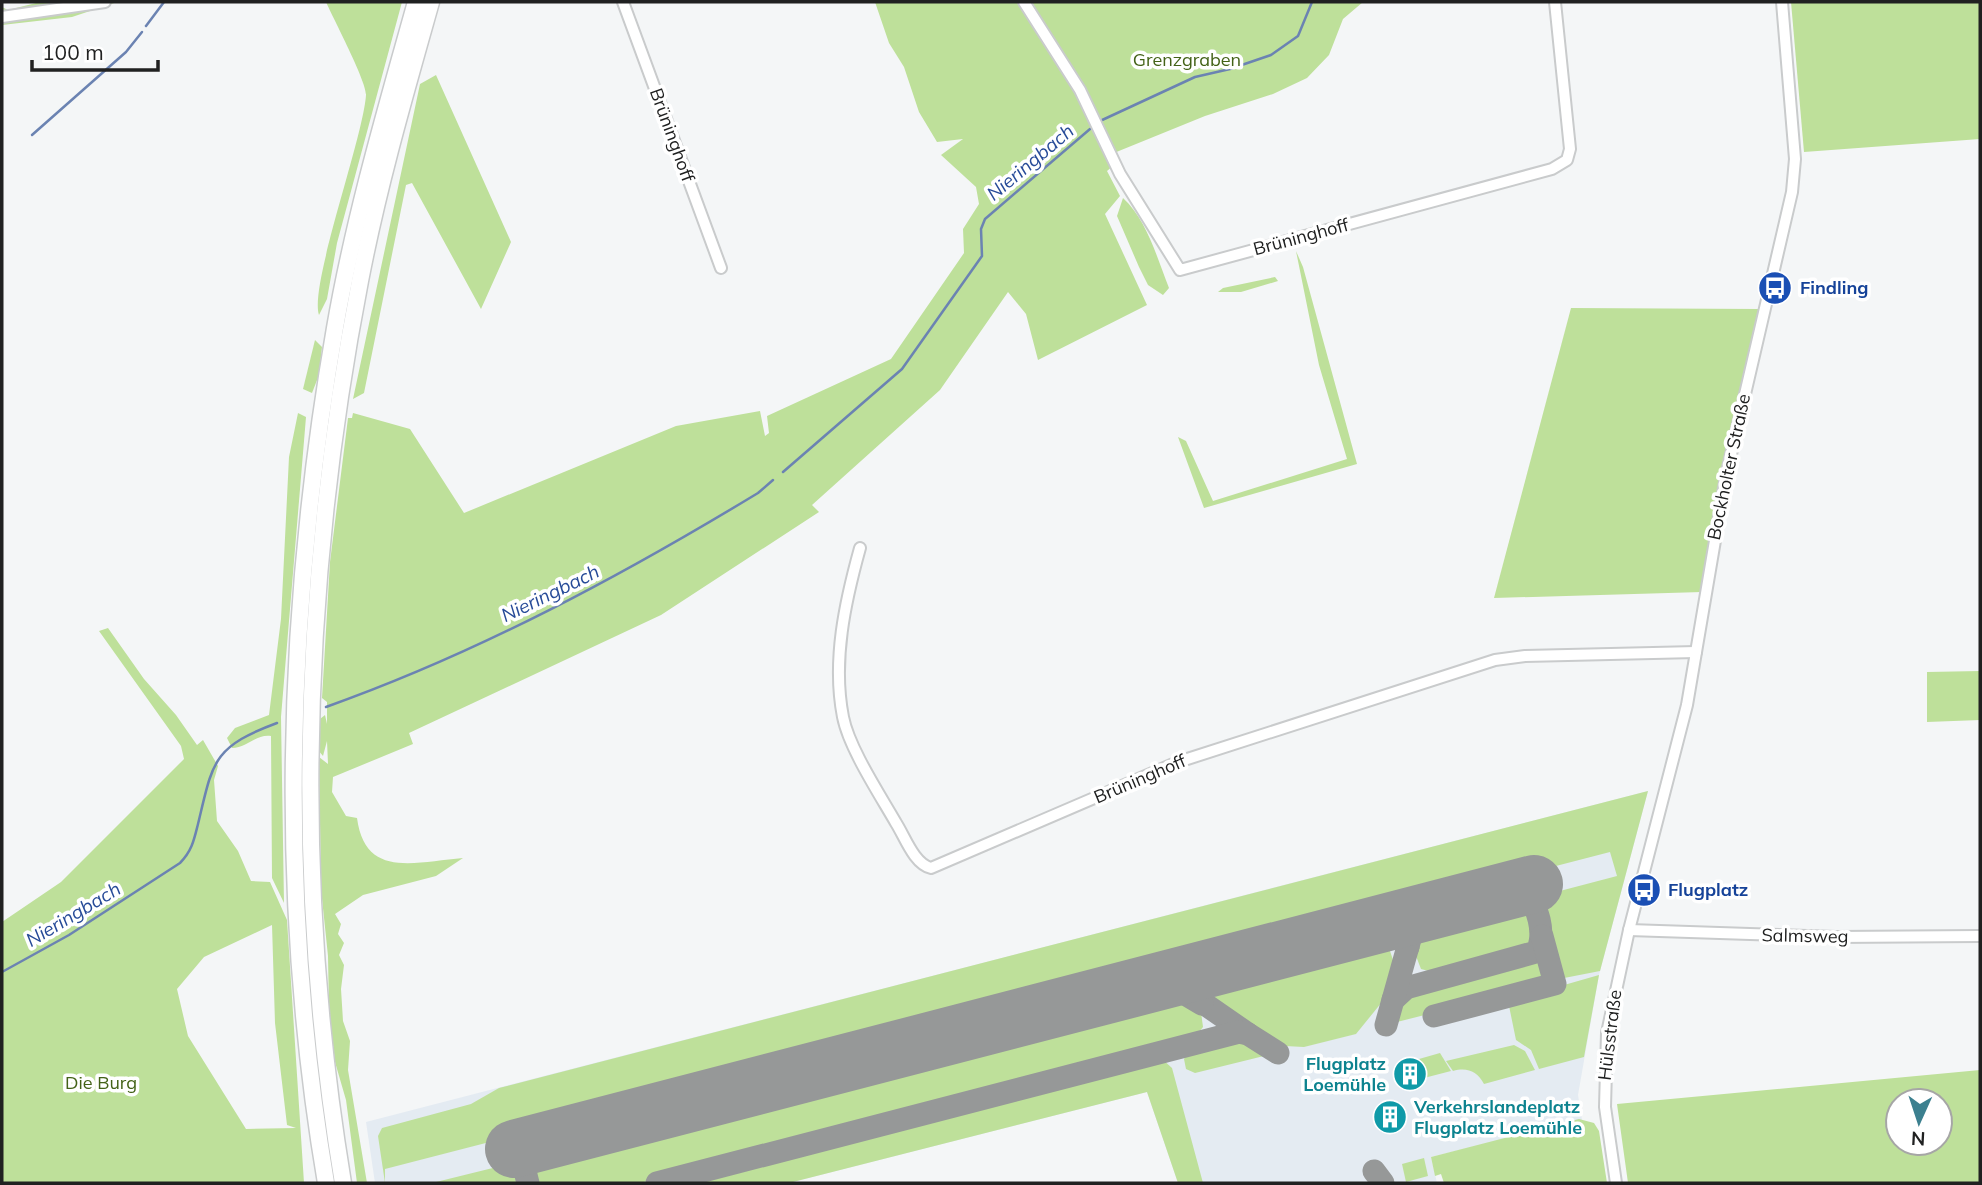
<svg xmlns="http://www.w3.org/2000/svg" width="1982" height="1185" font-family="Mulish,sans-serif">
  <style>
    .built { fill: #e4ebf2 }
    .green { fill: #bee09a; fill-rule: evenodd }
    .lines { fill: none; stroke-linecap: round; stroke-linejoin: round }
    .stream { stroke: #6b83b2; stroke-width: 2.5 }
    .taxiway { stroke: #969898; stroke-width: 23 }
    .runway { stroke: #969898; stroke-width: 58 }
    .minor-casing { stroke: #c9cbcc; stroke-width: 14 }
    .highway-casing { stroke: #c9cbcc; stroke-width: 19 }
    .minor { stroke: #fff; stroke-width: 10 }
    .highway { stroke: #fff; stroke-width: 16 }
    .labels { text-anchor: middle; stroke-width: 7; stroke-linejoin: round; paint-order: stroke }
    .park-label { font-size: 18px; fill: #436217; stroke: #fff }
    .street-label { font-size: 18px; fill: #202121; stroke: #fff }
    .transit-label { font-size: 18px; font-weight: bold; fill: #164399; stroke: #fff; text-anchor: start }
    .culture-label { font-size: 18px; font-weight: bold; fill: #0d838f; stroke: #fff; text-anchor: end }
    .water-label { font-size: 19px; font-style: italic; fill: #274b98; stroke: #fff }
  </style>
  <rect width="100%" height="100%" fill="#f4f6f7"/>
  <path class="built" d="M 1648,791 L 1599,975 L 1578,1095 L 1582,1120 L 1431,1157 L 1437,1183 L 1178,1183 L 1147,1092 L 789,1183 L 375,1183 L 366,1122 Z"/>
  <g class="green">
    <path d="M 117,2 L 72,17 L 2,25 L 2,7 L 8,10 L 36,3 Z"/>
    <path d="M 326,2 L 402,2 L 337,243 L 327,299 L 319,315 C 309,286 363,139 366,95 C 367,82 333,18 326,2 Z"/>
    <path d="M 875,2 L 1363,2 L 1343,19 L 1329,55 L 1307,78 L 1273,94 L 1205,116 L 1109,155 L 1114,165 L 1107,171 L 1120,196 L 1105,214 L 1147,305 L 1038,360 L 1026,314 L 1008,292 L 940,390 L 812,505 L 819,512 L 661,615 L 409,733 L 413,744 L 333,777 L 332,792 L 346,816 L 357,818 C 365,879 415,862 463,858 L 436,876 L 363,895 L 335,914 L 341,924 L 338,934 L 344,943 L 339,955 L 344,965 L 341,989 L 343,1021 L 350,1041 L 348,1070 L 367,1183 L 357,1183 L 346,1100 L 335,1062 L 329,1011 L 328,956 L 321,889 L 319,757 L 328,764 L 327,741 L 323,756 L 318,750 L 320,719 L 325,715 L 327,724 L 327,702 L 322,698 L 330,562 L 348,418 L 352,418 L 353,413 L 410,429 L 464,513 L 676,426 L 760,411 L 765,436 L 769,433 L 767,416 L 891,359 L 964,253 L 963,229 L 979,204 L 976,187 L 941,155 L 963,139 L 937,142 L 919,112 L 904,67 L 889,43 Z"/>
    <path d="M 1791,2 L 1980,2 L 1980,139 L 1804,152 Z"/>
    <path d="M 436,75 L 511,242 L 481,309 L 412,183 L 406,185 L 364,393 L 353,399 L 420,84 Z"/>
    <path d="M 1123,198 C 1147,220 1157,258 1169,288 L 1163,295 L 1148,285 L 1139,267 L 1117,216 Z"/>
    <path d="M 1296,251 L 1303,267 L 1357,464 L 1204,508 L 1178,437 L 1186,441 L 1213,501 L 1347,459 L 1319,365 Z"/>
    <path d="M 1275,277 L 1278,281 L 1241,292 L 1218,292 L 1223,288 Z"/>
    <path d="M 1571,308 L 1760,309 L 1702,592 L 1494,598 Z"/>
    <path d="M 315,340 L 322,347 L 319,375 L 312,393 L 303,389 Z"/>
    <path d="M 298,413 L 306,417 L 281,717 L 284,903 L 272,878 L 271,736 C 255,734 247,748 232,748 L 227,738 L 235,728 L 269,715 L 281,619 L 289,457 Z"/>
    <path d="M 108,628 L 144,679 L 176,715 L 197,745 L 203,740 L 218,766 L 214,780 L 217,821 L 238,851 L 251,881 L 270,882 L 287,920 L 304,1183 L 2,1183 L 2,922 L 61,882 L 184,759 L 181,746 L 99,631 ZM 272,925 L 275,1023 L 287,1125 L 296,1128 L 246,1129 L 188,1036 L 177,989 L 204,957 Z"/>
    <path d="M 1980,671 L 1980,720 L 1927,722 L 1927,672 Z"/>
    <path d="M 1648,791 L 1600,971 L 1559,979 L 1537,897 L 1617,876 L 1610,852 L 385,1169 L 385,1183 L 378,1136 L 382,1128 L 471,1104 L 499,1088 Z"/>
    <path d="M 1510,904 L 1517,904 L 1529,911 L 1536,933 L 1528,951 L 1440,974 L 1421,969 L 1416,956 L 1425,928 Z"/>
    <path d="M 1372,940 L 1388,945 L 1393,960 L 1382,1002 L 1356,1034 L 1304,1047 L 1285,1046 L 1268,1041 L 1216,1005 L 1214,990 L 1220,979 Z"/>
    <path d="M 1538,959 L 1544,962 L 1549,979 L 1547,984 L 1397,1022 L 1403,1000 L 1410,992 Z"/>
    <path d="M 1599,975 L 1584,1057 L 1539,1069 L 1531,1050 L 1516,1040 L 1508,1001 Z"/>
    <path d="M 1167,993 L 1175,994 L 1201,1012 L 1203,1027 L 1194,1038 L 640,1183 L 533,1183 L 532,1169 L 535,1162 L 549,1154 Z"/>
    <path d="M 1242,1037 L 1269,1052 L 1268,1055 L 1195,1073 L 1186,1069 L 1184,1059 L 1190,1050 Z"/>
    <path d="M 1514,1045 L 1525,1051 L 1535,1070 L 1484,1084 C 1477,1071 1467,1067 1453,1071 L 1446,1061 Z"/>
    <path d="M 1440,1053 L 1451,1071 L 1424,1078 L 1419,1059 Z"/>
    <path d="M 1161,1058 L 1172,1068 L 1203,1183 L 1178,1183 L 1147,1092 L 789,1183 L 676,1183 Z"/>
    <path d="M 1980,1070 L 1980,1183 L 1628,1183 L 1617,1104 ZM 1898,1101 L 1940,1101 L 1940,1143 L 1898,1143 Z"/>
    <path d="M 1579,1119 L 1594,1123 L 1599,1131 L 1607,1183 L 1444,1183 L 1441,1174 L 1435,1176 L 1431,1157 Z"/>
    <path d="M 1424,1158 L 1428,1176 L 1406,1182 L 1402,1164 Z"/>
    <path d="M 517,1162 L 523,1183 L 432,1183 Z"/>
  </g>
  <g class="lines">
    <g class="stream">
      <path d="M 146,26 L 164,2"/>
      <path d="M 1100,121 L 1195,77 L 1230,69 L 1271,55 L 1298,36 L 1312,2"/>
      <path d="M 32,135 L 126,52 L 142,32"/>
      <path d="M 783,472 L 902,369 L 982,256 L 981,229 L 985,219 L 1090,129"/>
      <path d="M 326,707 C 478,653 621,576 758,493 L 773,480"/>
      <path d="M 2,972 L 69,935 L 180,863 C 192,851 194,840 198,824 C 213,762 212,747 277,723"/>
    </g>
    <g class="taxiway">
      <path d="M 1378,926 L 1388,924 L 1402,930 L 1408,947"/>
      <path d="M 1210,970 L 1196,980 L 1196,998 L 1248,1034"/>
      <path d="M 1157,984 L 1170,985 L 1202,1004"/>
      <path d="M 1393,1000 L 1406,988 L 1536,952 C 1547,937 1538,901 1522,892 L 1504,892"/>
      <path d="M 1434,1016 L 1555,984 L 1542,936"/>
      <path d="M 1386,1025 L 1414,925 L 1427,912"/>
      <path d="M 1374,1171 L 1383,1183"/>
      <path d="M 528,1183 C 523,1165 521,1154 538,1143"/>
      <path d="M 657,1183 L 1239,1032 L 1248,1034 L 1278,1053"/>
    </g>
    <path class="runway" d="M 514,1149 L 1534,884"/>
    <g class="minor-casing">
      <g id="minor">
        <path d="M 623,2 L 721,268"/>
        <path d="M 1024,2 L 1080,90 L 1120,174 L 1180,270 L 1552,169 L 1567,160 L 1570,149 L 1555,2"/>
        <path d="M 2,17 L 105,2"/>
        <path d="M 860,548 C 845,602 832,661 843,717 C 849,748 880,795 896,823 C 905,837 914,864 931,868 L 1178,762 L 1495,660 L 1525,656 L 1696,652"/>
        <path d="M 1629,930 L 1836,937 L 1980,936"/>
        <path d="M 1616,1183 L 1605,1107 L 1607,1033 L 1629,930 L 1687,705 L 1726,476 L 1792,192 L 1795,159 L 1782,2"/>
      </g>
    </g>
    <g class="highway-casing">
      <g id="highway">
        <path d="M 326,1183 C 278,900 286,610 335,328 C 354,218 386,109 416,2"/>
        <path d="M 343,1183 C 293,883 302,580 360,281 C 378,187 405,94 431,2"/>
      </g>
    </g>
    <use href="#minor" class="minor"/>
    <use href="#highway" class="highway"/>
  </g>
  <defs>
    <g id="bus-disc" transform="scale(1.75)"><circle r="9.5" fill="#1a4fb4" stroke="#fff"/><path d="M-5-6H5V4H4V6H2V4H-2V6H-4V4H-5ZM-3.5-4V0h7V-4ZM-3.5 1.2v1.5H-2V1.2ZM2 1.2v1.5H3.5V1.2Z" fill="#fff"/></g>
    <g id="building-disc" transform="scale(1.75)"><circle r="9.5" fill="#0f9aa8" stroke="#fff"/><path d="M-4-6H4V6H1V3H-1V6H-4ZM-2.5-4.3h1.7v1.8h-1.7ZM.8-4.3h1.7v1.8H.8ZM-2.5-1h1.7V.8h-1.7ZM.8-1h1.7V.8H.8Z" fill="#fff"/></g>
  </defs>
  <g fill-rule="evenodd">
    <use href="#bus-disc" x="1775" y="288"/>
    <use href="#bus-disc" x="1644" y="890"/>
    <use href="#building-disc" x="1410" y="1074"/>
    <use href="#building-disc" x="1390" y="1117"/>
  </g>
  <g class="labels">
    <g class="park-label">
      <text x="1187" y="66">Grenzgraben</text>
      <text x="101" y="1089">Die Burg</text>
    </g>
    <g class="street-label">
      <text transform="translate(672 135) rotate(70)" y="6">Brüninghoff</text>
      <text transform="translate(1301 237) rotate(-15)" y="6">Brüninghoff</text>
      <text transform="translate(1729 467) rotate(-78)" y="6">Bockholter Straße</text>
      <text transform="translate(1140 779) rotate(-23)" y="6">Brüninghoff</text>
      <text transform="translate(1805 936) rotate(1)" y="6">Salmsweg</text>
      <text transform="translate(1610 1035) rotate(-83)" y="6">Hülsstraße</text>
    </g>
    <g class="transit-label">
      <text x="1800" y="294">Findling</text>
      <text x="1668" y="896">Flugplatz</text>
    </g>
    <g class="culture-label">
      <text x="1386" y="1070">Flugplatz<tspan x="1386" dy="21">Loemühle</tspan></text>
      <text x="1414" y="1113" text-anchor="start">Verkehrslandeplatz<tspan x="1414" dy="21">Flugplatz Loemühle</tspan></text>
    </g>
    <g class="water-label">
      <text transform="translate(1030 162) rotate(-40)" y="7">Nieringbach</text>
      <text transform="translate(550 593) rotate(-26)" y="7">Nieringbach</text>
      <text transform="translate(73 914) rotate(-31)" y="7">Nieringbach</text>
    </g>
  </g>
  <rect width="1982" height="1185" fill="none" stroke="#202121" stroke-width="7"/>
  <g transform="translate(1919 1122) rotate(183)"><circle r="33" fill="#ffffff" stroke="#a6a6a6" stroke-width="2"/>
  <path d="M0-5L12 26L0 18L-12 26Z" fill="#3c808f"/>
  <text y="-10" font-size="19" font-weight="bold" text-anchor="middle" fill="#202121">N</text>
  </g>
  <path d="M32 60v10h126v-10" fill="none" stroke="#202121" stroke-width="3.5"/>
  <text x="42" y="60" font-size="21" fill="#202121" stroke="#ffffff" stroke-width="5" paint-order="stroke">100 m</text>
</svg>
